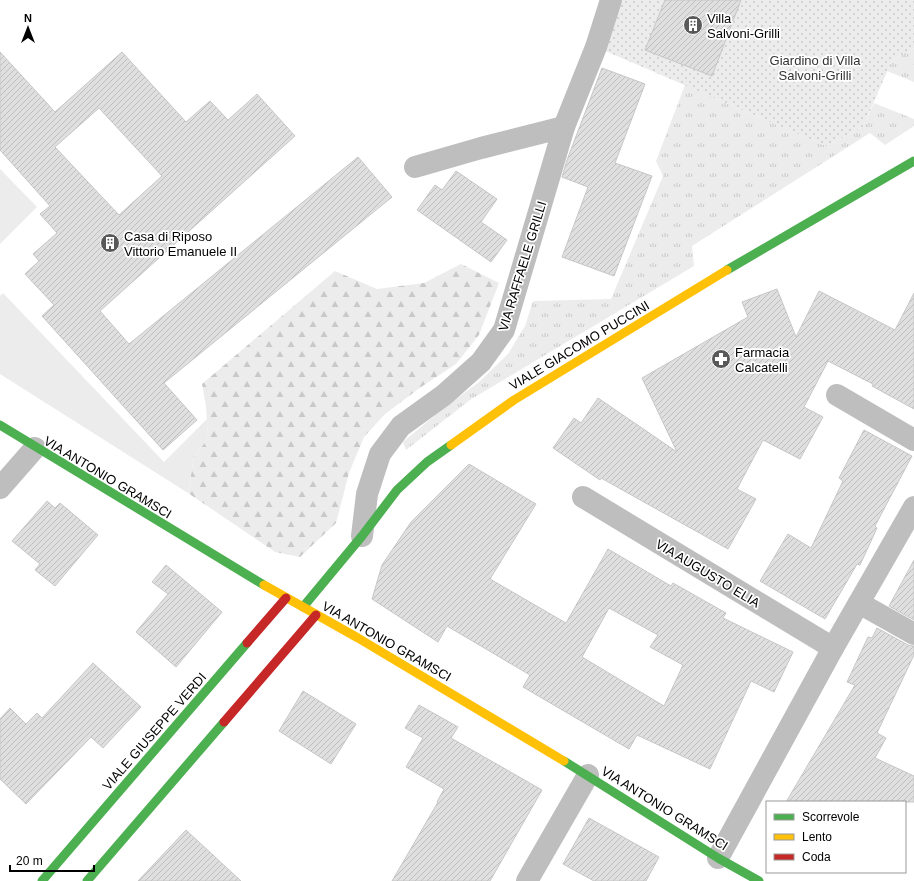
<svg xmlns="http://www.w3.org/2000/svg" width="914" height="881" font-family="Helvetica,sans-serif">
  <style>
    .grass { fill: url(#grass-tufts) }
    .forest { fill: url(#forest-firs) }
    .park { fill: url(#park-dots) }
    .garden { fill: #ececec }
    .building { fill: url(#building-hatch); stroke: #c7c7c7; fill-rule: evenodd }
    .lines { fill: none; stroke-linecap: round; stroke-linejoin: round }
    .street { stroke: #bebebe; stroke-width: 22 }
    .fast { stroke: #4caf50; stroke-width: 9 }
    .slow { stroke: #ffc107; stroke-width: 9 }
    .jam { stroke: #c62828; stroke-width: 9 }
    .labels { text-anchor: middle; stroke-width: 3.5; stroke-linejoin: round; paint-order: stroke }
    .poi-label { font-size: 13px; fill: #000; stroke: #fff; text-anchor: start }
    .park-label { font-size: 13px; fill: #333; stroke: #fff }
    .street-label { font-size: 13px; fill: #000; stroke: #fff }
  </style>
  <defs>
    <pattern id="grass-tufts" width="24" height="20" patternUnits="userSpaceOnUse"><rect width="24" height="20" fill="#ececec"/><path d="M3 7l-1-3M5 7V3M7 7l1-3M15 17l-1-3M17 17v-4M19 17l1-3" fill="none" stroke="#c9c9c9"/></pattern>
    <pattern id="forest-firs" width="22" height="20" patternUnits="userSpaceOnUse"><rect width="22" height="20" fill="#ececec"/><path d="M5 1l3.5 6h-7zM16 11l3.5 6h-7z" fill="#c9c9c9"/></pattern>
    <pattern id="park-dots" width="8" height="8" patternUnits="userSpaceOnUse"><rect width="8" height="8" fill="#ececec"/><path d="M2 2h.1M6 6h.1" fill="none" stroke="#c9c9c9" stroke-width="1.8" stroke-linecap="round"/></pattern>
    <pattern id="building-hatch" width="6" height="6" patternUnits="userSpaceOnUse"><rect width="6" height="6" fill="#dfdfdf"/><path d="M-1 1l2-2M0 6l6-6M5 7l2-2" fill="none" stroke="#bebebe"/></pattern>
  </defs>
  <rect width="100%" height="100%" fill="#fff"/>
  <g class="grass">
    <path d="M 914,48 L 914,82 L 887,71 L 892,60 Z"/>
    <path d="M 685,85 L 826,146 L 863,127 L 874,103 L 914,119 L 914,126 L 885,145 L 870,133 L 692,246 L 694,266 L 470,400 L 406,450 L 403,442 L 440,411 L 479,382 L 508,354 L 525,326 L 533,301 L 611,299 L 663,176 L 656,161 Z"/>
  </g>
  <path class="forest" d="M 461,264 L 499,283 L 479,335 L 456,364 L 421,387 L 385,414 L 364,437 L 349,473 L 336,523 L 300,557 L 275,552 L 188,493 L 194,457 L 208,438 L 206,406 L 202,384 L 335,271 L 377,289 L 424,283 Z"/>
  <path class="park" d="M 611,0 L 914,0 L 914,48 L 892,60 L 863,127 L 826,146 L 596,47 Z"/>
  <g class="garden">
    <path d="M 0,169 L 37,207 L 0,244 Z"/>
    <path d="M 3,293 L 164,462 L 207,419 L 208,438 L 194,457 L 188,493 L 0,374 L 0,296 Z"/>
  </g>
  <g class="building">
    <path d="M 665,0 L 741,0 L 712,76 L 645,50 Z"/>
    <path d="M 0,52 L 55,112 L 122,52 L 186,122 L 210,101 L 228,120 L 257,94 L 295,136 L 100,311 L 129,344 L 358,157 L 392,197 L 164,383 L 197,420 L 163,450 L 42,316 L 54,305 L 25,274 L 39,261 L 33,254 L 57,233 L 40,214 L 50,206 L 0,150 ZM 99,108 L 162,176 L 119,215 L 55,147 Z"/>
    <path d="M 602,68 L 645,84 L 615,163 L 652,176 L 614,276 L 562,257 L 588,187 L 562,177 L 567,160 Z"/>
    <path d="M 456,171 L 497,199 L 481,222 L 507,240 L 491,262 L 417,210 L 435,185 L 442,190 Z"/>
    <path d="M 777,289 L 796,337 L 819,291 L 895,330 L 914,293 L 914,409 L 872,386 L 873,384 L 828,361 L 804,407 L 823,417 L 800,459 L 763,440 L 737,489 L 756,499 L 728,549 L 601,478 L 600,480 L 553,448 L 574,418 L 581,423 L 598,398 L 677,452 L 642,378 L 748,317 L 742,302 Z"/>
    <path d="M 864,430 L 912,456 L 875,526 L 877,528 L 860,565 L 857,564 L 825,619 L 760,581 L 788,534 L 811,548 L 843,481 L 839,478 Z"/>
    <path d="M 469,464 L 536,504 L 490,579 L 566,623 L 608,549 L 671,586 L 673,583 L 726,613 L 723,618 L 793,652 L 774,692 L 751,681 L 710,769 L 637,735 L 629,749 L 523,687 L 530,675 L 447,626 L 438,642 L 372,599 L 382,565 L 411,522 ZM 609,608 L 658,635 L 650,647 L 683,665 L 664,706 L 582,657 Z"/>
    <path d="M 47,501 L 55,508 L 60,503 L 98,535 L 55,586 L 35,570 L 40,564 L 12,541 Z"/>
    <path d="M 914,560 L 914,620 L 889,606 Z"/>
    <path d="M 166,565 L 222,612 L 176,667 L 136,632 L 168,594 L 152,582 Z"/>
    <path d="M 877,628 L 908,645 L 914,646 L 914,655 L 877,733 L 886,738 L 875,758 L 914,776 L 914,802 L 786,802 L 855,685 L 847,682 L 868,637 L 872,638 Z"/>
    <path d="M 93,663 L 141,707 L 103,748 L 91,737 L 26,804 L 0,779 L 0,719 L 10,708 L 26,724 L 37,713 L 42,718 Z"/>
    <path d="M 303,691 L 356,724 L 331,764 L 279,731 Z"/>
    <path d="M 419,705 L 458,727 L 451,738 L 542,790 L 490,881 L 392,881 L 438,802 L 437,802 L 444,789 L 406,767 L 423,738 L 405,728 Z"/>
    <path d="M 589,818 L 659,857 L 646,881 L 594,881 L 563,864 Z"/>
    <path d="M 186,830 L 241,881 L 138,881 Z"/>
  </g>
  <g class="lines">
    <g class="street">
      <path d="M 415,167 L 481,148 L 564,127"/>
      <path d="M 837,395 L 914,440"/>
      <path d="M 0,488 L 35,448"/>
      <path d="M 583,497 L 833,648"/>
      <path d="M 362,536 L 367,494 L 380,454 L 401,426 L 444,395 L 481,362 L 504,330 L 564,127 L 596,47 L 611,0"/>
      <path d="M 859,603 L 914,634"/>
      <path d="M 718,858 L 833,648 L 914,507"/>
      <path d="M 527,881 L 588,775"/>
    </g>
    <g class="fast">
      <path d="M 727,270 L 914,161"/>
      <path d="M 0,425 L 264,585"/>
      <path d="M 303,607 L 362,536 L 397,490 L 427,462 L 451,445"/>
      <path d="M 564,761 L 718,858 L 759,881"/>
      <path d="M 42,881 L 247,643"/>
      <path d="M 87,881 L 224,722"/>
    </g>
    <g class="slow">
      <path d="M 451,445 L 514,400 L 727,270"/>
      <path d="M 264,585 L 358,638 L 564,761"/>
    </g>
    <g class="jam">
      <path d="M 247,643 L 286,598"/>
      <path d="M 224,722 L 316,615"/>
    </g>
  </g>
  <defs>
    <g id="building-disc" transform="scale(1)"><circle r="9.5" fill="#595959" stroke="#fff"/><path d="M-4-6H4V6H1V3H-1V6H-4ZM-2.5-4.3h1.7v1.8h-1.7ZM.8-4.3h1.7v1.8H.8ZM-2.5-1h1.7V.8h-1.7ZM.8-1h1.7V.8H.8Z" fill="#fff"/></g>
    <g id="pharmacy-disc" transform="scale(1)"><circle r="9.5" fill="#595959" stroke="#fff"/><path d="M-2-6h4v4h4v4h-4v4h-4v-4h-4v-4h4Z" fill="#fff"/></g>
  </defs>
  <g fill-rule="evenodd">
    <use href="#building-disc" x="693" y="25"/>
    <use href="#building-disc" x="110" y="243"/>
    <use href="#pharmacy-disc" x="721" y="359"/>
  </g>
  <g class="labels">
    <g class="poi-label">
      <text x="707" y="23">Villa<tspan x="707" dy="15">Salvoni-Grilli</tspan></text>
      <text x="124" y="241">Casa di Riposo<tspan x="124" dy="15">Vittorio Emanuele II</tspan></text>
      <text x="735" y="357">Farmacia<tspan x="735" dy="15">Calcatelli</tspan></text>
    </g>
    <g class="park-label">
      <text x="815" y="65">Giardino di Villa<tspan x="815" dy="15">Salvoni-Grilli</tspan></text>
    </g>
    <g class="street-label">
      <text transform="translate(522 266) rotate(-73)" y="5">VIA RAFFAELE GRILLI</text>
      <text transform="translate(579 345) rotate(-31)" y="5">VIALE GIACOMO PUCCINI</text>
      <text transform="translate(108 477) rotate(31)" y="5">VIA ANTONIO GRAMSCI</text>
      <text transform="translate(708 573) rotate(31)" y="5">VIA AUGUSTO ELIA</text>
      <text transform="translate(387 641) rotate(30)" y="5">VIA ANTONIO GRAMSCI</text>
      <text transform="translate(154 731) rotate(-49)" y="5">VIALE GIUSEPPE VERDI</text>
      <text transform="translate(665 808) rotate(32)" y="5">VIA ANTONIO GRAMSCI</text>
    </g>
  </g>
  <rect x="766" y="801" width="140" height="72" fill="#ffffff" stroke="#999999"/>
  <rect x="774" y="814" width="20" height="6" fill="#4caf50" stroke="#999999"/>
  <text x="802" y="821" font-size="12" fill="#000000">Scorrevole</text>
  <rect x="774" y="834" width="20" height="6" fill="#ffc107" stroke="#999999"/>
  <text x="802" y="841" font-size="12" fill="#000000">Lento</text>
  <rect x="774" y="854" width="20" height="6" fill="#c62828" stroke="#999999"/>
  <text x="802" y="861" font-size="12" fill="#000000">Coda</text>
  <g transform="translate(28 28)" stroke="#ffffff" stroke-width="3" paint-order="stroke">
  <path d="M0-3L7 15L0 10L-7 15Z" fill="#000000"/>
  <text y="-6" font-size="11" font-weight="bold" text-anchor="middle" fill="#000000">N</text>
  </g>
  <path d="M10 865v6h84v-6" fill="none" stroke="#000000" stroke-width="2"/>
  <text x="16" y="865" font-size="12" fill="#000000" stroke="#ffffff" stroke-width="3" paint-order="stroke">20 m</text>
</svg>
